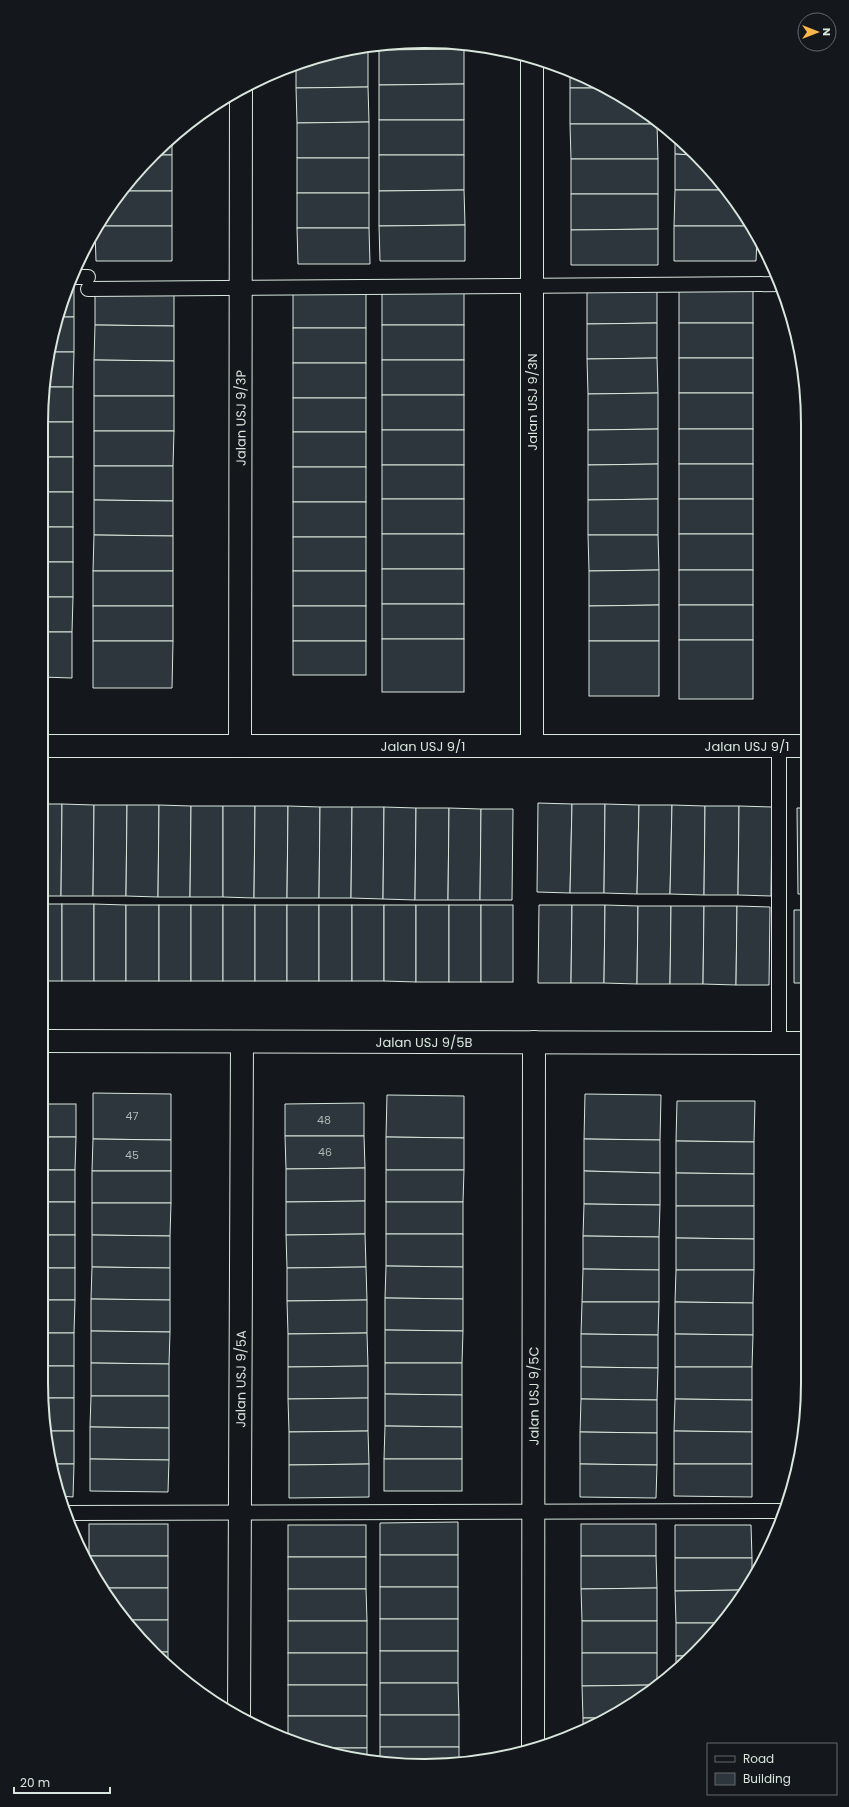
<svg xmlns="http://www.w3.org/2000/svg" width="849" height="1807" font-family="Poppins,sans-serif">
  <style>
    .building { fill: #2c363c; stroke: #d8e6dc }
    .lines { fill: none; stroke-linecap: round; stroke-linejoin: round }
    .lane-casing { stroke: #d8e6dc; stroke-width: 16 }
    .street-casing { stroke: #d8e6dc; stroke-width: 24 }
    .lane { stroke: #14181c; stroke-width: 14 }
    .street { stroke: #14181c; stroke-width: 22 }
    .labels { text-anchor: middle; stroke-width: 3; stroke-linejoin: round; paint-order: stroke }
    .number-label { font-size: 11px; fill: #adbab4 }
    .street-label { font-size: 13px; fill: #d8e6dc; stroke: #14181c }
    .rim { fill: none; stroke: #d8e6dc; stroke-width: 2 }
  </style>
  <rect width="100%" height="100%" fill="#14181c"/>
  <g class="building">
    <path d="M 424,41 L 464,45 L 464,49 L 379,50 L 379,46 Z"/>
    <path d="M 368,47 L 368,52 L 337,52 L 349,48 Z"/>
    <path d="M 464,49 L 464,84 L 379,85 L 379,50 Z"/>
    <path d="M 337,52 L 368,52 L 368,87 L 296,88 L 296,65 Z"/>
    <path d="M 570,70 L 571,70 L 602,88 L 570,88 Z"/>
    <path d="M 464,84 L 464,120 L 379,120 L 379,85 Z"/>
    <path d="M 368,87 L 369,122 L 297,123 L 296,88 Z"/>
    <path d="M 570,88 L 602,88 L 657,120 L 657,124 L 570,124 Z"/>
    <rect x="379" y="120" width="85" height="35"/>
    <path d="M 369,122 L 369,158 L 297,158 L 297,123 Z"/>
    <path d="M 570,124 L 657,124 L 658,159 L 571,159 Z"/>
    <path d="M 675,137 L 692,155 L 675,154 Z"/>
    <path d="M 172,138 L 172,155 L 152,155 L 153,153 Z"/>
    <path d="M 675,154 L 692,155 L 728,190 L 675,190 Z"/>
    <path d="M 152,155 L 172,155 L 172,191 L 123,191 Z"/>
    <path d="M 379,155 L 464,155 L 464,190 L 379,191 Z"/>
    <rect x="297" y="158" width="72" height="35"/>
    <rect x="571" y="159" width="87" height="35"/>
    <path d="M 464,190 L 465,225 L 379,226 L 379,191 Z"/>
    <path d="M 675,190 L 728,190 L 749,226 L 674,226 Z"/>
    <path d="M 123,191 L 172,191 L 172,226 L 98,226 L 106,212 Z"/>
    <rect x="297" y="193" width="72" height="35"/>
    <path d="M 571,194 L 658,194 L 658,229 L 571,230 Z"/>
    <path d="M 465,225 L 465,261 L 380,261 L 379,226 Z"/>
    <path d="M 98,226 L 172,226 L 172,261 L 96,261 L 95,231 Z"/>
    <path d="M 674,226 L 749,226 L 757,239 L 756,261 L 674,261 Z"/>
    <path d="M 297,228 L 369,228 L 370,264 L 298,264 Z"/>
    <path d="M 658,229 L 658,265 L 571,265 L 571,230 Z"/>
    <path d="M 69,282 L 74,282 L 74,317 L 58,317 Z"/>
    <path d="M 657,287 L 657,323 L 587,324 L 587,288 Z"/>
    <rect x="679" y="288" width="74" height="35"/>
    <path d="M 95,290 L 174,291 L 174,326 L 95,325 Z"/>
    <rect x="382" y="291" width="82" height="34"/>
    <rect x="293" y="293" width="73" height="35"/>
    <path d="M 58,317 L 74,317 L 74,352 L 48,352 Z"/>
    <path d="M 657,323 L 657,358 L 587,359 L 587,324 Z"/>
    <rect x="679" y="323" width="74" height="35"/>
    <path d="M 95,325 L 174,326 L 174,361 L 94,360 Z"/>
    <rect x="382" y="325" width="82" height="35"/>
    <rect x="293" y="328" width="73" height="35"/>
    <path d="M 48,352 L 74,352 L 73,387 L 45,387 Z"/>
    <path d="M 657,358 L 658,393 L 588,394 L 587,359 Z"/>
    <rect x="679" y="358" width="74" height="35"/>
    <path d="M 94,360 L 174,361 L 174,396 L 94,396 Z"/>
    <rect x="382" y="360" width="82" height="35"/>
    <rect x="293" y="363" width="73" height="35"/>
    <path d="M 45,387 L 73,387 L 73,422 L 41,422 Z"/>
    <path d="M 658,393 L 658,429 L 588,430 L 588,394 Z"/>
    <rect x="679" y="393" width="74" height="36"/>
    <rect x="382" y="395" width="82" height="35"/>
    <rect x="94" y="396" width="80" height="35"/>
    <rect x="293" y="398" width="73" height="34"/>
    <rect x="41" y="422" width="32" height="35"/>
    <path d="M 658,429 L 658,464 L 588,465 L 588,430 Z"/>
    <rect x="679" y="429" width="74" height="35"/>
    <rect x="382" y="430" width="82" height="35"/>
    <path d="M 94,431 L 174,431 L 173,466 L 94,466 Z"/>
    <rect x="293" y="432" width="73" height="35"/>
    <rect x="41" y="457" width="32" height="35"/>
    <path d="M 658,464 L 658,499 L 588,500 L 588,465 Z"/>
    <rect x="679" y="464" width="74" height="35"/>
    <rect x="382" y="465" width="82" height="34"/>
    <path d="M 94,466 L 173,466 L 173,501 L 94,500 Z"/>
    <rect x="293" y="467" width="73" height="35"/>
    <rect x="41" y="492" width="32" height="35"/>
    <rect x="382" y="499" width="82" height="35"/>
    <path d="M 658,499 L 658,535 L 588,535 L 588,500 Z"/>
    <rect x="679" y="499" width="74" height="35"/>
    <path d="M 94,500 L 173,501 L 173,536 L 94,535 Z"/>
    <rect x="293" y="502" width="73" height="35"/>
    <rect x="41" y="527" width="32" height="35"/>
    <rect x="382" y="534" width="82" height="35"/>
    <rect x="679" y="534" width="74" height="36"/>
    <path d="M 94,535 L 173,536 L 173,571 L 93,571 Z"/>
    <path d="M 588,535 L 658,535 L 659,570 L 589,571 Z"/>
    <rect x="293" y="537" width="73" height="34"/>
    <rect x="41" y="562" width="32" height="35"/>
    <rect x="382" y="569" width="82" height="35"/>
    <path d="M 659,570 L 659,605 L 589,606 L 589,571 Z"/>
    <rect x="679" y="570" width="74" height="35"/>
    <rect x="93" y="571" width="80" height="35"/>
    <rect x="293" y="571" width="73" height="35"/>
    <path d="M 41,597 L 73,597 L 72,632 L 41,632 Z"/>
    <rect x="382" y="604" width="82" height="35"/>
    <path d="M 659,605 L 659,641 L 589,641 L 589,606 Z"/>
    <rect x="679" y="605" width="74" height="35"/>
    <rect x="93" y="606" width="80" height="35"/>
    <rect x="293" y="606" width="73" height="35"/>
    <path d="M 41,632 L 72,632 L 72,678 L 41,677 Z"/>
    <rect x="382" y="639" width="82" height="53"/>
    <rect x="679" y="640" width="74" height="59"/>
    <path d="M 93,641 L 173,641 L 172,688 L 93,688 Z"/>
    <rect x="293" y="641" width="73" height="34"/>
    <rect x="589" y="641" width="70" height="55"/>
    <path d="M 538,803 L 572,804 L 570,893 L 537,892 Z"/>
    <path d="M 41,804 L 62,804 L 61,896 L 41,896 Z"/>
    <path d="M 62,804 L 94,805 L 93,896 L 61,896 Z"/>
    <path d="M 572,804 L 605,804 L 604,893 L 570,893 Z"/>
    <path d="M 605,804 L 639,805 L 637,894 L 604,893 Z"/>
    <path d="M 94,805 L 127,805 L 126,896 L 93,896 Z"/>
    <path d="M 127,805 L 159,805 L 158,897 L 126,896 Z"/>
    <path d="M 159,805 L 191,806 L 190,897 L 158,897 Z"/>
    <path d="M 639,805 L 672,805 L 670,894 L 637,894 Z"/>
    <path d="M 672,805 L 705,806 L 704,895 L 670,894 Z"/>
    <path d="M 191,806 L 223,806 L 223,897 L 190,897 Z"/>
    <path d="M 223,806 L 255,806 L 254,898 L 223,897 Z"/>
    <path d="M 255,806 L 288,806 L 287,898 L 254,898 Z"/>
    <path d="M 288,806 L 320,807 L 319,898 L 287,898 Z"/>
    <path d="M 705,806 L 739,806 L 738,895 L 704,895 Z"/>
    <path d="M 739,806 L 772,807 L 771,896 L 738,895 Z"/>
    <path d="M 320,807 L 352,807 L 351,898 L 319,898 Z"/>
    <path d="M 352,807 L 384,807 L 383,899 L 351,898 Z"/>
    <path d="M 384,807 L 416,808 L 415,900 L 383,899 Z"/>
    <path d="M 416,808 L 449,808 L 448,900 L 415,900 Z"/>
    <path d="M 449,808 L 481,809 L 480,900 L 448,900 Z"/>
    <path d="M 797,808 L 806,808 L 806,894 L 798,894 Z"/>
    <path d="M 481,809 L 513,809 L 512,900 L 480,900 Z"/>
    <rect x="41" y="904" width="21" height="77"/>
    <rect x="62" y="904" width="32" height="77"/>
    <path d="M 94,904 L 126,905 L 126,981 L 94,981 Z"/>
    <rect x="126" y="905" width="33" height="76"/>
    <rect x="159" y="905" width="32" height="76"/>
    <rect x="191" y="905" width="32" height="76"/>
    <rect x="223" y="905" width="32" height="76"/>
    <rect x="255" y="905" width="32" height="76"/>
    <rect x="287" y="905" width="32" height="76"/>
    <rect x="319" y="905" width="33" height="76"/>
    <rect x="352" y="905" width="32" height="76"/>
    <path d="M 384,905 L 416,905 L 416,982 L 384,981 Z"/>
    <rect x="416" y="905" width="33" height="77"/>
    <rect x="449" y="905" width="32" height="77"/>
    <rect x="481" y="905" width="32" height="77"/>
    <path d="M 539,905 L 572,905 L 571,983 L 538,983 Z"/>
    <path d="M 572,905 L 605,905 L 604,983 L 571,983 Z"/>
    <path d="M 605,905 L 638,906 L 637,984 L 604,983 Z"/>
    <path d="M 638,906 L 671,906 L 670,984 L 637,984 Z"/>
    <path d="M 671,906 L 704,906 L 703,984 L 670,984 Z"/>
    <path d="M 704,906 L 737,906 L 736,985 L 703,984 Z"/>
    <path d="M 737,906 L 770,907 L 769,985 L 736,985 Z"/>
    <path d="M 794,910 L 806,910 L 807,983 L 794,983 Z"/>
    <path d="M 93,1093 L 171,1094 L 171,1140 L 93,1139 Z"/>
    <path d="M 585,1094 L 661,1095 L 660,1140 L 584,1139 Z"/>
    <path d="M 387,1095 L 464,1096 L 464,1138 L 386,1137 Z"/>
    <path d="M 677,1101 L 755,1101 L 754,1142 L 676,1141 Z"/>
    <path d="M 364,1103 L 364,1136 L 285,1136 L 285,1104 Z"/>
    <rect x="41" y="1104" width="35" height="33"/>
    <path d="M 285,1136 L 364,1136 L 365,1168 L 286,1169 Z"/>
    <path d="M 41,1137 L 76,1137 L 75,1170 L 41,1170 Z"/>
    <path d="M 386,1137 L 464,1138 L 464,1170 L 386,1170 Z"/>
    <path d="M 93,1139 L 171,1140 L 171,1171 L 92,1171 Z"/>
    <path d="M 584,1139 L 660,1140 L 660,1173 L 584,1171 Z"/>
    <path d="M 676,1141 L 754,1142 L 754,1174 L 676,1173 Z"/>
    <path d="M 365,1168 L 365,1201 L 286,1202 L 286,1169 Z"/>
    <rect x="41" y="1170" width="34" height="32"/>
    <path d="M 386,1170 L 464,1170 L 463,1202 L 386,1202 Z"/>
    <rect x="92" y="1171" width="79" height="32"/>
    <path d="M 584,1171 L 660,1173 L 660,1205 L 584,1204 Z"/>
    <path d="M 676,1173 L 754,1174 L 754,1206 L 676,1206 Z"/>
    <path d="M 365,1201 L 365,1234 L 286,1235 L 286,1202 Z"/>
    <rect x="41" y="1202" width="34" height="33"/>
    <rect x="386" y="1202" width="77" height="32"/>
    <path d="M 92,1203 L 171,1203 L 170,1236 L 92,1235 Z"/>
    <path d="M 584,1204 L 660,1205 L 659,1237 L 583,1236 Z"/>
    <path d="M 676,1206 L 754,1206 L 754,1239 L 676,1238 Z"/>
    <path d="M 365,1234 L 366,1267 L 287,1268 L 286,1235 Z"/>
    <path d="M 386,1234 L 463,1234 L 463,1267 L 386,1266 Z"/>
    <rect x="41" y="1235" width="34" height="33"/>
    <path d="M 92,1235 L 170,1236 L 170,1268 L 92,1267 Z"/>
    <path d="M 583,1236 L 659,1237 L 659,1270 L 583,1269 Z"/>
    <path d="M 676,1238 L 754,1239 L 754,1270 L 676,1270 Z"/>
    <path d="M 386,1266 L 463,1267 L 463,1299 L 385,1298 Z"/>
    <path d="M 92,1267 L 170,1268 L 170,1300 L 91,1299 Z"/>
    <path d="M 366,1267 L 367,1300 L 287,1301 L 287,1268 Z"/>
    <rect x="41" y="1268" width="34" height="32"/>
    <path d="M 583,1269 L 659,1270 L 659,1302 L 582,1302 Z"/>
    <path d="M 676,1270 L 754,1270 L 753,1303 L 675,1302 Z"/>
    <path d="M 385,1298 L 463,1299 L 463,1331 L 385,1330 Z"/>
    <path d="M 91,1299 L 170,1300 L 170,1332 L 91,1331 Z"/>
    <path d="M 41,1300 L 75,1300 L 74,1333 L 41,1333 Z"/>
    <path d="M 367,1300 L 367,1333 L 288,1334 L 287,1301 Z"/>
    <path d="M 582,1302 L 659,1302 L 658,1335 L 581,1334 Z"/>
    <path d="M 675,1302 L 753,1303 L 753,1335 L 675,1334 Z"/>
    <path d="M 385,1330 L 463,1331 L 462,1363 L 385,1363 Z"/>
    <path d="M 91,1331 L 170,1332 L 169,1364 L 91,1363 Z"/>
    <rect x="41" y="1333" width="33" height="33"/>
    <path d="M 367,1333 L 368,1366 L 288,1367 L 288,1334 Z"/>
    <path d="M 581,1334 L 658,1335 L 658,1368 L 581,1367 Z"/>
    <path d="M 675,1334 L 753,1335 L 752,1367 L 675,1367 Z"/>
    <path d="M 91,1363 L 169,1364 L 169,1396 L 91,1396 Z"/>
    <path d="M 385,1363 L 462,1363 L 462,1395 L 385,1394 Z"/>
    <path d="M 41,1366 L 74,1366 L 74,1398 L 44,1398 Z"/>
    <path d="M 368,1366 L 368,1398 L 288,1399 L 288,1367 Z"/>
    <path d="M 581,1367 L 658,1368 L 657,1400 L 581,1399 Z"/>
    <path d="M 675,1367 L 752,1367 L 752,1400 L 675,1399 Z"/>
    <path d="M 385,1394 L 462,1395 L 462,1427 L 385,1426 Z"/>
    <path d="M 91,1396 L 169,1396 L 169,1428 L 90,1427 Z"/>
    <path d="M 44,1398 L 74,1398 L 74,1431 L 49,1431 Z"/>
    <path d="M 368,1398 L 368,1431 L 289,1432 L 288,1399 Z"/>
    <path d="M 581,1399 L 657,1400 L 657,1433 L 580,1432 Z"/>
    <path d="M 675,1399 L 752,1400 L 752,1432 L 674,1431 Z"/>
    <path d="M 385,1426 L 462,1427 L 462,1459 L 384,1459 Z"/>
    <path d="M 90,1427 L 169,1428 L 169,1460 L 90,1459 Z"/>
    <path d="M 49,1431 L 74,1431 L 74,1464 L 54,1464 Z"/>
    <path d="M 368,1431 L 369,1464 L 289,1465 L 289,1432 Z"/>
    <path d="M 674,1431 L 752,1432 L 752,1464 L 674,1464 Z"/>
    <path d="M 580,1432 L 657,1433 L 657,1465 L 580,1464 Z"/>
    <path d="M 90,1459 L 169,1460 L 168,1492 L 90,1491 Z"/>
    <rect x="384" y="1459" width="78" height="32"/>
    <path d="M 54,1464 L 74,1464 L 73,1497 L 60,1496 Z"/>
    <path d="M 369,1464 L 369,1497 L 289,1498 L 289,1465 Z"/>
    <path d="M 580,1464 L 657,1465 L 656,1498 L 580,1497 Z"/>
    <path d="M 674,1464 L 752,1464 L 752,1497 L 674,1496 Z"/>
    <path d="M 458,1522 L 458,1555 L 380,1555 L 380,1523 Z"/>
    <rect x="89" y="1524" width="79" height="32"/>
    <rect x="581" y="1524" width="75" height="32"/>
    <rect x="288" y="1525" width="78" height="32"/>
    <path d="M 675,1525 L 751,1525 L 752,1558 L 675,1558 Z"/>
    <rect x="380" y="1555" width="78" height="32"/>
    <path d="M 89,1556 L 168,1556 L 168,1588 L 102,1588 L 89,1567 Z"/>
    <path d="M 581,1556 L 656,1556 L 657,1588 L 581,1589 Z"/>
    <rect x="288" y="1557" width="78" height="32"/>
    <path d="M 675,1558 L 752,1558 L 752,1572 L 741,1590 L 675,1591 Z"/>
    <rect x="380" y="1587" width="78" height="32"/>
    <path d="M 102,1588 L 168,1588 L 168,1620 L 125,1620 Z"/>
    <path d="M 657,1588 L 657,1621 L 582,1621 L 581,1589 Z"/>
    <path d="M 288,1589 L 366,1589 L 367,1621 L 288,1621 Z"/>
    <path d="M 741,1590 L 720,1623 L 676,1623 L 675,1591 Z"/>
    <rect x="380" y="1619" width="78" height="32"/>
    <path d="M 125,1620 L 168,1620 L 168,1652 L 157,1652 L 136,1635 Z"/>
    <rect x="288" y="1621" width="79" height="32"/>
    <rect x="582" y="1621" width="75" height="32"/>
    <path d="M 676,1623 L 720,1623 L 713,1636 L 688,1656 L 676,1656 Z"/>
    <rect x="380" y="1651" width="78" height="32"/>
    <path d="M 157,1652 L 168,1652 L 168,1661 Z"/>
    <rect x="288" y="1653" width="79" height="32"/>
    <path d="M 582,1653 L 657,1653 L 657,1681 L 652,1685 L 582,1686 Z"/>
    <path d="M 676,1656 L 688,1656 L 676,1666 Z"/>
    <path d="M 380,1683 L 458,1683 L 459,1715 L 380,1715 Z"/>
    <rect x="288" y="1685" width="79" height="31"/>
    <path d="M 652,1685 L 616,1715 L 610,1718 L 583,1718 L 582,1686 Z"/>
    <rect x="380" y="1715" width="79" height="32"/>
    <path d="M 288,1716 L 367,1716 L 367,1748 L 323,1748 L 288,1735 Z"/>
    <path d="M 583,1718 L 610,1718 L 583,1730 Z"/>
    <path d="M 380,1747 L 459,1747 L 459,1762 L 380,1760 Z"/>
    <path d="M 323,1748 L 367,1748 L 367,1759 L 350,1759 Z"/>
  </g>
  <g class="lines">
    <g class="lane-casing">
      <g id="lane">
        <path d="M 71,277 L 88,277"/>
        <path d="M 88,289 L 781,284"/>
        <path d="M 779,746 L 779,1043"/>
        <path d="M 65,1513 L 784,1511"/>
      </g>
    </g>
    <g class="street-casing">
      <g id="street">
        <path d="M 532,58 L 532,746"/>
        <path id="s1" d="M 41,746 L 806,746"/>
        <path id="s2" d="M 240,746 L 241,90"/>
        <path id="s3" d="M 41,1041 L 807,1043"/>
        <path id="s4" d="M 239,1717 L 242,1042"/>
        <path id="s5" d="M 533,1749 L 534,1042"/>
      </g>
    </g>
    <use href="#lane" class="lane"/>
    <use href="#street" class="street"/>
  </g>
  <g class="labels">
    <g class="number-label">
      <text x="132" y="1120">47</text>
      <text x="324" y="1124">48</text>
      <text x="325" y="1156">46</text>
      <text x="132" y="1159">45</text>
    </g>
    <g class="street-label">
      <text transform="translate(532 402) rotate(-90)" y="5">Jalan USJ 9/3N</text>
      <text dy="5" stroke="none"><textPath href="#s2" startOffset="328">Jalan USJ 9/3P</textPath></text>
      <text dy="5" stroke="none"><textPath href="#s1" startOffset="382">Jalan USJ 9/1</textPath></text>
      <text dy="5" stroke="none"><textPath href="#s1" startOffset="706">Jalan USJ 9/1</textPath></text>
      <text dy="5" stroke="none"><textPath href="#s3" startOffset="383">Jalan USJ 9/5B</textPath></text>
      <text dy="5" stroke="none"><textPath href="#s4" startOffset="338">Jalan USJ 9/5A</textPath></text>
      <text dy="5" stroke="none"><textPath href="#s5" startOffset="353">Jalan USJ 9/5C</textPath></text>
    </g>
  </g>
  <path d="M0 0H849V1807H0ZM424 48H425A376 376 0 0 1 801 424V1383A376 376 0 0 1 425 1759H424A376 376 0 0 1 48 1383V424A376 376 0 0 1 424 48Z" fill="#14181c" fill-rule="evenodd"/>
  <path class="rim" d="M424 48H425A376 376 0 0 1 801 424V1383A376 376 0 0 1 425 1759H424A376 376 0 0 1 48 1383V424A376 376 0 0 1 424 48Z"/>
  <rect x="707" y="1743" width="130" height="52" fill="#14181c" stroke="#626a69"/>
  <rect x="715" y="1756" width="20" height="6" fill="#14181c" stroke="#626a69"/>
  <text x="743" y="1763" font-size="12" fill="#d8e6dc">Road</text>
  <rect x="715" y="1773" width="20" height="12" fill="#2c363c" stroke="#626a69"/>
  <text x="743" y="1783" font-size="12" fill="#d8e6dc">Building</text>
  <g transform="translate(817 32) rotate(90)"><circle r="19" fill="#14181c" stroke="#626a69"/>
  <path d="M0-3L7 15L0 10L-7 15Z" fill="#ffb74d"/>
  <text y="-6" font-size="11" font-weight="bold" text-anchor="middle" fill="#d8e6dc">N</text>
  </g>
  <path d="M14 1787v6h96v-6" fill="none" stroke="#d8e6dc" stroke-width="2"/>
  <text x="20" y="1787" font-size="12" fill="#d8e6dc" stroke="#14181c" stroke-width="3" paint-order="stroke">20 m</text>
</svg>
